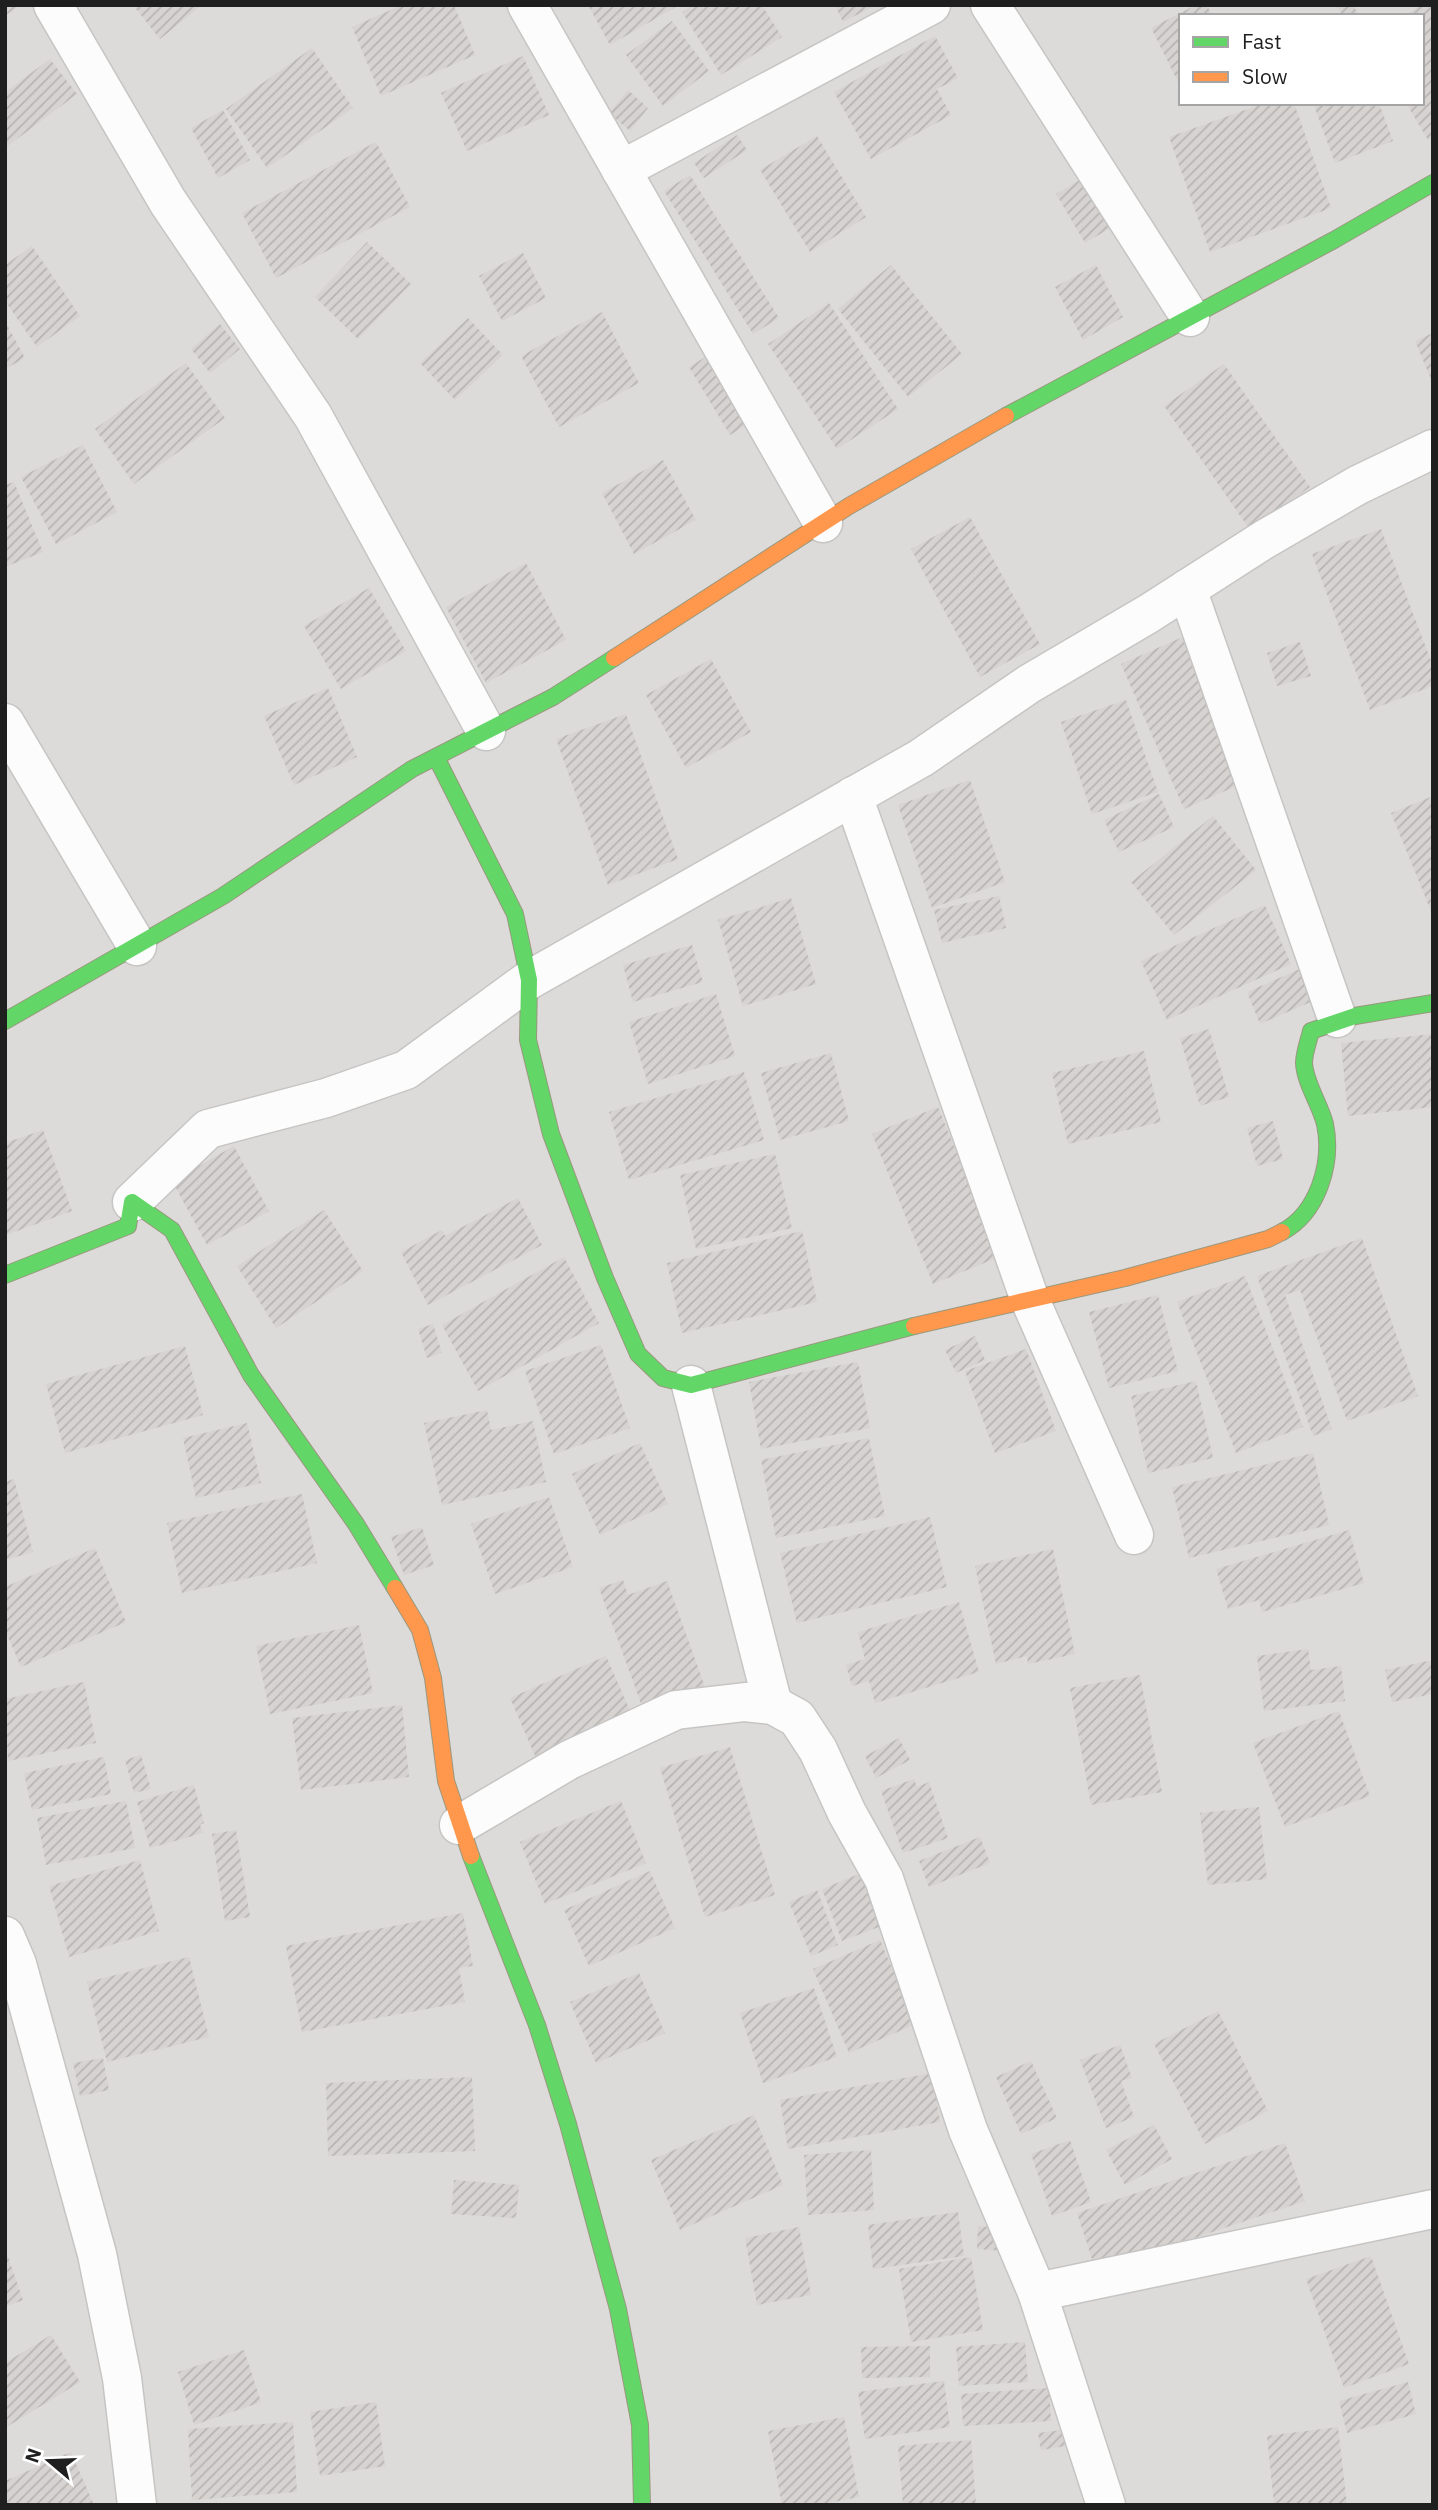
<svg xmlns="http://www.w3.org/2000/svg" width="1438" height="2510" font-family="'IBM Plex Sans',sans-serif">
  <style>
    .residential { fill: #dddbd9; fill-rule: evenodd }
    .building { fill: url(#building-hatch) }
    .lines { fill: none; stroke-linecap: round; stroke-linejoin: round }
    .street-casing { stroke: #c6c5c4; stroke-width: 41 }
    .fast-casing { stroke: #99987f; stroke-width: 18 }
    .slow-casing { stroke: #99987f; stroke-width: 18 }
    .street { stroke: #fcfcfc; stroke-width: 38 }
    .fast { stroke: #63d668; stroke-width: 16 }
    .slow { stroke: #ff974d; stroke-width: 16 }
  </style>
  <defs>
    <pattern id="building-hatch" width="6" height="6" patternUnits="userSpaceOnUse" patternTransform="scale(1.75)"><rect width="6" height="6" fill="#d6d3d1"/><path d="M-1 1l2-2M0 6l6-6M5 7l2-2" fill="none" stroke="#b7b5b3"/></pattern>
  </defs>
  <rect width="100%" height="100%" fill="#eeebe8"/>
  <path class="residential" d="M 5,5 L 1433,5 L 1433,2505 L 5,2505 ZM 1181,16 L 1422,16 L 1422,103 L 1181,103 Z"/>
  <g class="building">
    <path d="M 5,5 L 20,5 L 5,16 Z"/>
    <path d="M 133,5 L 202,5 L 160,39 Z"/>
    <path d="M 402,5 L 454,5 L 475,55 L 381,96 L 352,27 Z"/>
    <path d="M 588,5 L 679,5 L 610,45 Z"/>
    <path d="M 693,5 L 762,5 L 782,37 L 721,75 L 682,12 Z"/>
    <path d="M 835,5 L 876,5 L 843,22 Z"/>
    <path d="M 1196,5 L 1207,5 L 1212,16 L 1181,16 L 1181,88 L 1151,28 Z"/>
    <path d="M 1336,5 L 1353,5 L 1359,15 L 1343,16 Z"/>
    <path d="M 1421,5 L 1433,6 L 1433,138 L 1428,140 L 1406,103 L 1422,103 L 1422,16 L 1404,16 Z"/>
    <path d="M 672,21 L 709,71 L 663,106 L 626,55 Z"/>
    <path d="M 935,36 L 958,78 L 937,89 L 951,115 L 871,159 L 834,92 Z"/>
    <path d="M 312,48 L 353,108 L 267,168 L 226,109 Z"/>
    <path d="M 523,56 L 549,115 L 467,151 L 441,93 Z"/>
    <path d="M 50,59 L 77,94 L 5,148 L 5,92 Z"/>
    <path d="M 628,90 L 648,108 L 630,131 L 609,113 Z"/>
    <path d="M 1265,103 L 1294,103 L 1331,208 L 1210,252 L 1169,137 Z"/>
    <path d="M 1313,103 L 1379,103 L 1393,141 L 1335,163 Z"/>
    <path d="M 223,110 L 250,160 L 218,178 L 191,128 Z"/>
    <path d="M 737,135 L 747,150 L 704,178 L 694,163 Z"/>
    <path d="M 817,136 L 866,217 L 810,252 L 760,170 Z"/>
    <path d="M 376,142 L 410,207 L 276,278 L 242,213 Z"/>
    <path d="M 690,175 L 779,318 L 753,334 L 664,191 Z"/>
    <path d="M 1083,178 L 1112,227 L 1085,243 L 1056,194 Z"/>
    <path d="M 367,242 L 411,284 L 358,339 L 315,297 Z"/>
    <path d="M 32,246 L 80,316 L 37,347 L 5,301 L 5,265 Z"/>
    <path d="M 523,253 L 546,298 L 502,321 L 479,276 Z"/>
    <path d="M 891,265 L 962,354 L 908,397 L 838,309 Z"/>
    <path d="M 1096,265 L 1123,317 L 1083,340 L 1055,287 Z"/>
    <path d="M 829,303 L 898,409 L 837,449 L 768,344 Z"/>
    <path d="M 602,312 L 639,383 L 559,427 L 521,356 Z"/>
    <path d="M 468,318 L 503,355 L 455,400 L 420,363 Z"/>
    <path d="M 5,321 L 25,358 L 5,369 Z"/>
    <path d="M 220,324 L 240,349 L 210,373 L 191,349 Z"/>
    <path d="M 1433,333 L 1433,384 L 1415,341 Z"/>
    <path d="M 712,353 L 753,421 L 730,435 L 689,367 Z"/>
    <path d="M 186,363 L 225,418 L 134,484 L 95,429 Z"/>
    <path d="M 1224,364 L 1310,487 L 1250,530 L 1164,406 Z"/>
    <path d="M 83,445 L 117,512 L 56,544 L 21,477 Z"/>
    <path d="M 663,460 L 696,520 L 634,554 L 602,493 Z"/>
    <path d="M 14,482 L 43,552 L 5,567 L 5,485 Z"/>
    <path d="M 970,517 L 1040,644 L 980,677 L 911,549 Z"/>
    <path d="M 1381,529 L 1433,666 L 1433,686 L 1370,710 L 1312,554 Z"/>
    <path d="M 526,563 L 566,640 L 486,683 L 446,607 Z"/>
    <path d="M 369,588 L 406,651 L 341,689 L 304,626 Z"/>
    <path d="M 1185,636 L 1248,781 L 1184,809 L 1121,664 Z"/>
    <path d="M 1300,642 L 1311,676 L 1277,686 L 1267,653 Z"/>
    <path d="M 711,659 L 751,732 L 686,768 L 646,695 Z"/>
    <path d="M 328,688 L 357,757 L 294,785 L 264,716 Z"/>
    <path d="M 1126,700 L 1158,792 L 1092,814 L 1061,722 Z"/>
    <path d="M 626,714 L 678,859 L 608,885 L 556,739 Z"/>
    <path d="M 970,780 L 1005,882 L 932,908 L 898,805 Z"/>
    <path d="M 1159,794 L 1174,827 L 1119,852 L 1104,820 Z"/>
    <path d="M 1433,796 L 1433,916 L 1391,813 Z"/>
    <path d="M 1213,816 L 1256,870 L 1174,935 L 1131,882 Z"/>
    <path d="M 999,896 L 1006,928 L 942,943 L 934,910 Z"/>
    <path d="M 791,898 L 816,984 L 743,1006 L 718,920 Z"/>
    <path d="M 1265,905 L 1291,964 L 1167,1020 L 1141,961 Z"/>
    <path d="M 692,945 L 703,982 L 633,1002 L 623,965 Z"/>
    <path d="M 1300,969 L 1313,1001 L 1260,1024 L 1247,992 Z"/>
    <path d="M 716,994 L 735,1056 L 648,1084 L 629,1022 Z"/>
    <path d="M 1209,1029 L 1229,1097 L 1200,1106 L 1180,1038 Z"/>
    <path d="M 1433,1034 L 1433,1107 L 1348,1116 L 1341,1043 Z"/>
    <path d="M 1144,1051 L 1161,1122 L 1068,1144 L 1052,1073 Z"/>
    <path d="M 831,1053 L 849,1121 L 780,1140 L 761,1073 Z"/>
    <path d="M 744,1072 L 764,1140 L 629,1180 L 609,1112 Z"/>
    <path d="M 938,1107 L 999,1257 L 933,1284 L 872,1134 Z"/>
    <path d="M 1273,1121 L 1283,1159 L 1257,1166 L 1247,1128 Z"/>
    <path d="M 43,1130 L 72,1211 L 6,1235 L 5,1143 Z"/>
    <path d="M 234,1146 L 269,1211 L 207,1245 L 172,1181 Z"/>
    <path d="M 775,1154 L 792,1228 L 696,1249 L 680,1175 Z"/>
    <path d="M 518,1198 L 542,1245 L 428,1305 L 401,1252 L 442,1230 L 445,1236 Z"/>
    <path d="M 324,1210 L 363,1271 L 276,1328 L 237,1266 Z"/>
    <path d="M 802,1231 L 817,1302 L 682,1333 L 667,1263 Z"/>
    <path d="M 1362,1238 L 1418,1396 L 1347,1421 L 1300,1290 L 1285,1295 L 1332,1429 L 1313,1436 L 1257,1276 Z"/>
    <path d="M 564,1257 L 599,1323 L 478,1391 L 442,1325 Z"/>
    <path d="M 1245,1276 L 1303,1427 L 1236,1453 L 1177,1302 Z"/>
    <path d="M 1158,1295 L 1178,1371 L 1109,1388 L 1089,1312 Z"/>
    <path d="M 433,1324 L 442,1353 L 427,1358 L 418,1329 Z"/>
    <path d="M 975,1336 L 985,1360 L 956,1373 L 945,1350 Z"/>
    <path d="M 601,1345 L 630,1428 L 554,1454 L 525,1371 Z"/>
    <path d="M 185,1346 L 203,1415 L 65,1453 L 46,1384 Z"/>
    <path d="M 1026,1349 L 1056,1431 L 995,1453 L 965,1371 Z"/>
    <path d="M 858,1362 L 870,1428 L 761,1449 L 749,1382 Z"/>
    <path d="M 1196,1381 L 1213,1458 L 1148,1473 L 1131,1396 Z"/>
    <path d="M 487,1410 L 491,1430 L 533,1421 L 546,1482 L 442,1505 L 424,1423 Z"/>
    <path d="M 247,1423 L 261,1483 L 196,1498 L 183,1438 Z"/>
    <path d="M 869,1438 L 885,1516 L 776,1538 L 761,1460 Z"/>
    <path d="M 640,1443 L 668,1504 L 600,1535 L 572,1474 Z"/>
    <path d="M 1313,1453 L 1329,1525 L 1189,1558 L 1172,1487 Z"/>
    <path d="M 14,1479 L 33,1552 L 5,1560 L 5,1482 Z"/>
    <path d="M 302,1494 L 317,1563 L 182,1593 L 167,1523 Z"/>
    <path d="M 549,1497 L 573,1567 L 495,1594 L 471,1524 Z"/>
    <path d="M 930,1517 L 947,1587 L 797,1623 L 780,1553 Z"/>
    <path d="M 422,1527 L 434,1565 L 404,1575 L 391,1537 Z"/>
    <path d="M 1349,1530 L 1364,1583 L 1262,1612 L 1259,1600 L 1228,1609 L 1216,1569 Z"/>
    <path d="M 95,1548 L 126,1622 L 21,1667 L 5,1630 L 5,1587 Z"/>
    <path d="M 1053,1549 L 1075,1654 L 1028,1664 L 1027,1656 L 996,1664 L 975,1566 Z"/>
    <path d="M 623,1580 L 628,1595 L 667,1581 L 705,1687 L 643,1709 L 599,1588 Z"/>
    <path d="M 959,1602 L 979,1672 L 875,1703 L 869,1681 L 852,1686 L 846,1665 L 865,1659 L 858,1632 Z"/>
    <path d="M 359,1625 L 373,1693 L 270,1714 L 256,1646 Z"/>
    <path d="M 1308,1649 L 1311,1670 L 1341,1666 L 1345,1701 L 1264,1711 L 1257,1656 Z"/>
    <path d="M 606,1656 L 635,1722 L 539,1765 L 510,1698 Z"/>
    <path d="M 1433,1660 L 1433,1694 L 1392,1702 L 1385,1670 Z"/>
    <path d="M 1140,1675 L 1162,1792 L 1091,1805 L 1070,1688 Z"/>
    <path d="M 84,1682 L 96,1743 L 8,1761 L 5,1699 Z"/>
    <path d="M 402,1705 L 409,1777 L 301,1790 L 292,1718 Z"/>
    <path d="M 1339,1711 L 1370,1796 L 1285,1827 L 1253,1743 Z"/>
    <path d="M 899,1738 L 910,1760 L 876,1778 L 865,1756 Z"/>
    <path d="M 730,1747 L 775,1895 L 705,1917 L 660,1768 Z"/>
    <path d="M 141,1755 L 151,1789 L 134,1793 L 125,1760 Z"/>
    <path d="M 104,1757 L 111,1794 L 32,1810 L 24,1773 Z"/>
    <path d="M 914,1779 L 917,1787 L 929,1782 L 948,1838 L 903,1853 L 881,1791 Z"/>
    <path d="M 194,1785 L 204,1823 L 200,1825 L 203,1833 L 150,1848 L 137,1802 Z"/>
    <path d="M 126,1801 L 135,1848 L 46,1865 L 37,1818 Z"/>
    <path d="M 621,1801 L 646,1863 L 545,1904 L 520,1842 Z"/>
    <path d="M 1259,1807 L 1267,1879 L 1208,1885 L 1200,1813 Z"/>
    <path d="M 236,1830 L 250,1917 L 225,1921 L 212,1834 Z"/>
    <path d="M 980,1837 L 990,1863 L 929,1887 L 919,1861 Z"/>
    <path d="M 140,1860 L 159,1931 L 69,1957 L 49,1886 Z"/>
    <path d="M 650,1871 L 675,1928 L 589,1966 L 564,1910 Z"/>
    <path d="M 864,1872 L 884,1925 L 842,1941 L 822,1889 Z"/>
    <path d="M 817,1890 L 838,1945 L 811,1956 L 789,1902 Z"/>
    <path d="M 463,1913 L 473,1966 L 459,1968 L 465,2002 L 302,2032 L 286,1946 Z"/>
    <path d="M 880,1940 L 916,2024 L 849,2053 L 813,1969 Z"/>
    <path d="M 189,1957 L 209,2037 L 107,2062 L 87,1982 Z"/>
    <path d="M 639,1973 L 665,2033 L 596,2063 L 570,2002 Z"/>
    <path d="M 814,1988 L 837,2057 L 763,2083 L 740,2013 Z"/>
    <path d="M 1218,2011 L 1268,2111 L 1205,2144 L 1154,2044 Z"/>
    <path d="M 1120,2045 L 1132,2078 L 1121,2081 L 1134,2117 L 1106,2128 L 1080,2060 Z"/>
    <path d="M 103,2058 L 109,2090 L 80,2096 L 73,2063 Z"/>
    <path d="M 1031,2061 L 1057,2118 L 1021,2134 L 996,2077 Z"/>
    <path d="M 932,2073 L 940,2122 L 788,2149 L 780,2100 Z"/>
    <path d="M 472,2077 L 475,2151 L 328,2156 L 326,2083 Z"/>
    <path d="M 754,2115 L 783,2185 L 680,2230 L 651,2160 Z"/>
    <path d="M 1154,2125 L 1172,2159 L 1125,2185 L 1106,2150 Z"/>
    <path d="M 1070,2140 L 1091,2202 L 1052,2216 L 1031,2154 Z"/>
    <path d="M 1285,2143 L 1305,2201 L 1096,2271 L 1077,2213 Z"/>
    <path d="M 871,2150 L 874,2210 L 808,2215 L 804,2155 Z"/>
    <path d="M 454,2180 L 519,2185 L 516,2218 L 451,2214 Z"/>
    <path d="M 958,2212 L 964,2256 L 873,2269 L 868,2225 Z"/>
    <path d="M 978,2226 L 1006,2228 L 1005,2251 L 977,2249 Z"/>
    <path d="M 799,2227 L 811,2295 L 757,2305 L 745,2238 Z"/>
    <path d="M 5,2248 L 23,2300 L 5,2307 Z"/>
    <path d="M 1371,2256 L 1409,2364 L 1344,2388 L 1306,2279 Z"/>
    <path d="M 971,2257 L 983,2330 L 911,2342 L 899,2269 Z"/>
    <path d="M 51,2335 L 80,2382 L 5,2428 L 5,2363 Z"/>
    <path d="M 1025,2342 L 1028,2382 L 959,2386 L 956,2347 Z"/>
    <path d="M 930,2346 L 930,2377 L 862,2378 L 861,2347 Z"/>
    <path d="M 244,2350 L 261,2402 L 194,2425 L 178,2372 Z"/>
    <path d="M 944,2381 L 950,2427 L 865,2439 L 858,2392 Z"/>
    <path d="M 1408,2382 L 1416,2414 L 1347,2433 L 1339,2401 Z"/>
    <path d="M 1049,2388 L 1051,2421 L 963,2426 L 961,2394 Z"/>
    <path d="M 376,2402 L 385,2466 L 320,2476 L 310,2412 Z"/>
    <path d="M 844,2417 L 859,2497 L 818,2505 L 782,2505 L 768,2431 Z"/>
    <path d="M 293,2422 L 297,2492 L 192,2500 L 188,2429 Z"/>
    <path d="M 1338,2427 L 1347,2505 L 1274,2505 L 1267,2436 Z"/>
    <path d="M 1070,2429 L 1072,2445 L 1041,2450 L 1038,2433 Z"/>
    <path d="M 971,2440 L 976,2505 L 903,2505 L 898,2446 Z"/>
    <path d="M 71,2452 L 94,2505 L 5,2505 L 5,2481 Z"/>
  </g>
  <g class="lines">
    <g class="street-casing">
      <g id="street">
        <path d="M 53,5 L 168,202 L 313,416 L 486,731"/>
        <path d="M 527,5 L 823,523"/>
        <path d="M 990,5 L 1190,317"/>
        <path d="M 621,170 L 931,5"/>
        <path d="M 1187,589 L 1337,1018"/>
        <path d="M 5,723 L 137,946"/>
        <path d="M 853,796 L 1030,1300 L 1134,1535"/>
        <path d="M 132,1202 L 208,1129 L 326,1098 L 406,1070 L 529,980 L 921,758 L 1029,684 L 1148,614 L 1265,539 L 1358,485 L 1433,449"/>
        <path d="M 691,1385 L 773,1705"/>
        <path d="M 459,1825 L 569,1760 L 676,1710 L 745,1702 L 773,1705 L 797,1718 L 818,1750 L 847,1813 L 884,1879 L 968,2130 L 1037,2292 L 1106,2505"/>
        <path d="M 5,1936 L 17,1964 L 97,2254 L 122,2378 L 137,2505"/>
        <path d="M 1037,2292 L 1433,2209"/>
      </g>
    </g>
    <g class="fast-casing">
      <g id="fast">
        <path d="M 1006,416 L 1334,240 L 1433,183"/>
        <path d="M 436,757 L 515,914 L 529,980 L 528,1040 L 551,1134 L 605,1278 L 638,1354 L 663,1378 L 691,1385 L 914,1326"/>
        <path d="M 5,1021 L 223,896 L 412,769 L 553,697 L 614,658"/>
        <path d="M 1282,1232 C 1318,1213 1333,1163 1325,1124 C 1320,1104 1305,1083 1304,1063 C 1304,1053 1309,1040 1311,1031 L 1355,1016 L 1433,1003"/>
        <path d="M 5,1275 L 128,1226 L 132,1202 L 172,1230 L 251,1375 L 356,1524 L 395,1588"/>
        <path d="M 471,1856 L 537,2025 L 568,2124 L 618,2309 L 640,2425 L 642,2505"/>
      </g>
    </g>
    <g class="slow-casing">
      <g id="slow">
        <path d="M 614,658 L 849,506 L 1006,416"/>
        <path d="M 914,1326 L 1125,1278 L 1268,1239 L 1282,1232"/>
        <path d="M 395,1588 L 420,1630 L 433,1678 L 446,1781 L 471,1856"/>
      </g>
    </g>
    <use href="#street" class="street"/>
    <use href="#fast" class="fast"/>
    <use href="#slow" class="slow"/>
  </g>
  <rect width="1438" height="2510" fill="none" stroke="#1f1f1f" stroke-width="14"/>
  <rect x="1179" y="14" width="245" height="91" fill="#ffffff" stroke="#a5a5a5" stroke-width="2"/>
  <rect x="1193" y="37" width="35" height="10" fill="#63d668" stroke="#a5a5a5" stroke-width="2"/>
  <text x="1242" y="49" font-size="21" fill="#1f1f1f">Fast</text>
  <rect x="1193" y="72" width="35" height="10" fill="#ff974d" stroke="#a5a5a5" stroke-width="2"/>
  <text x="1242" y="84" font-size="21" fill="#1f1f1f">Slow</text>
  <g transform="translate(49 2461) rotate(289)" stroke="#ffffff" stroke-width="5" paint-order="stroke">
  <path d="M0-5L12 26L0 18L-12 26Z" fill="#1f1f1f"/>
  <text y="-10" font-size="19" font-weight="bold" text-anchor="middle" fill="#1f1f1f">N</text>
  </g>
</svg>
